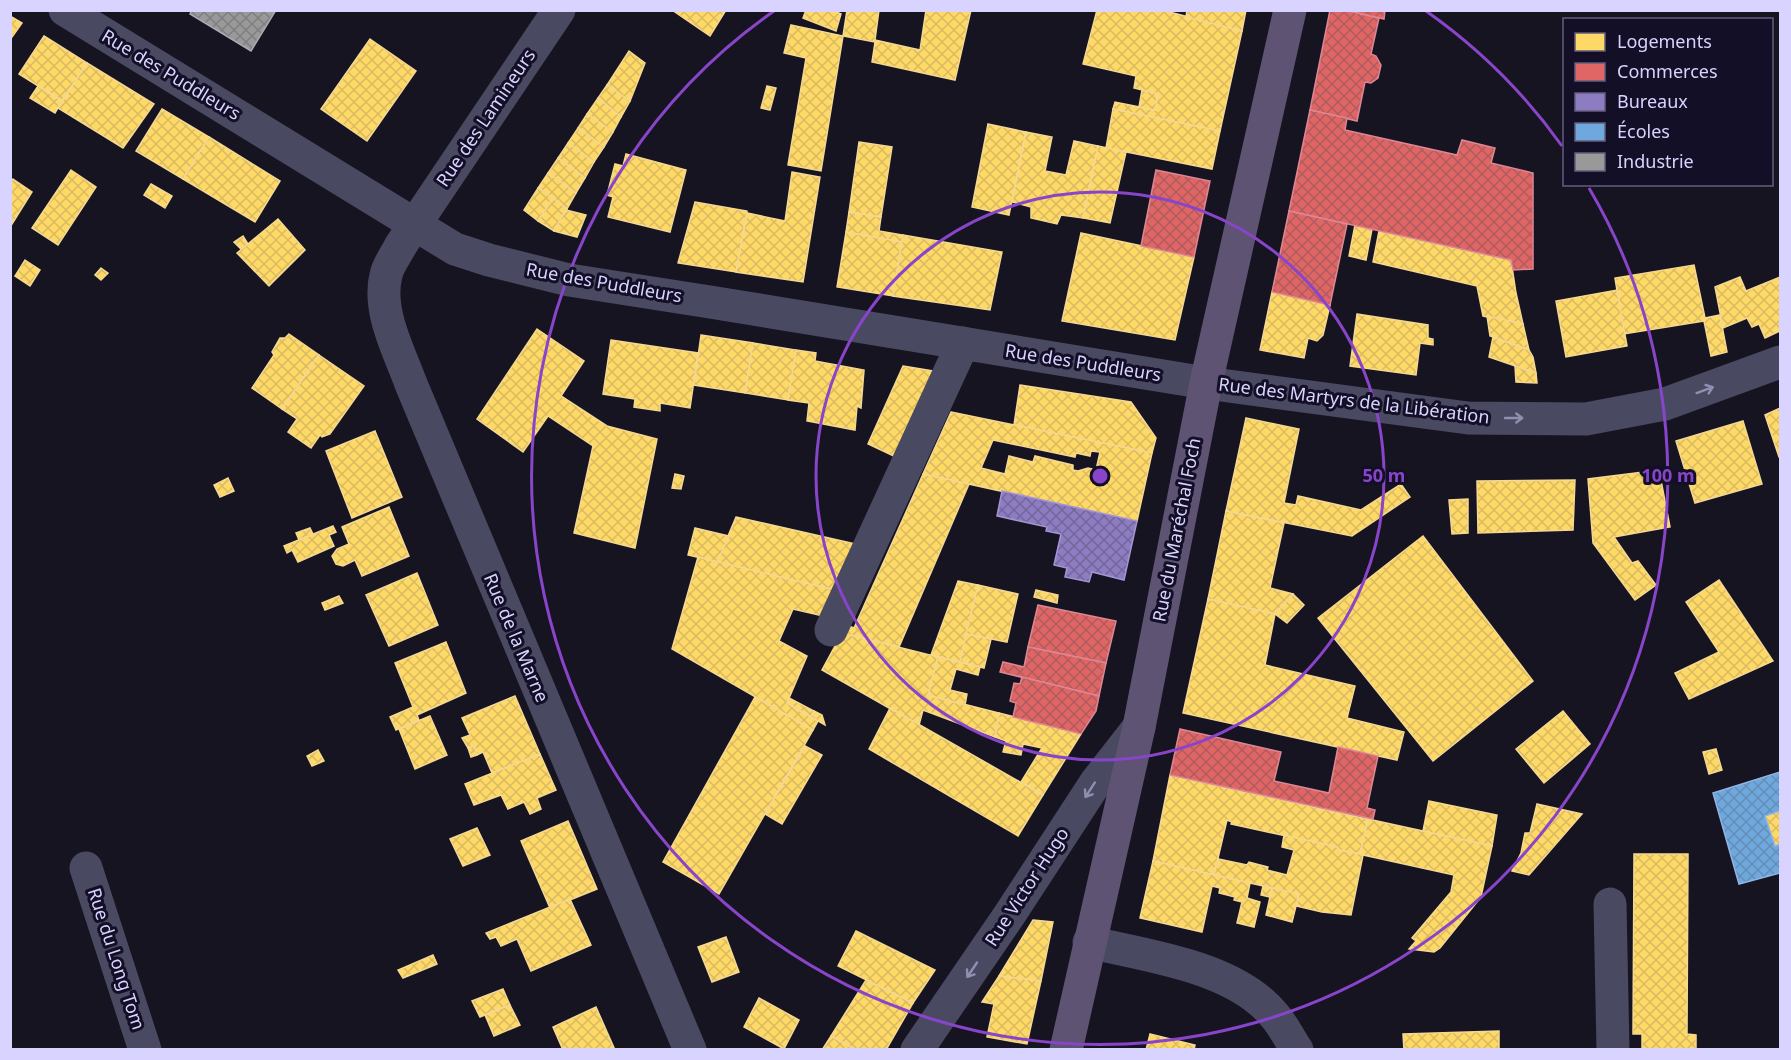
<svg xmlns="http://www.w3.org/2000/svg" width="1791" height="1060" font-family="'Noto Sans',sans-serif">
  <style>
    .homes { fill: url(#homes-cross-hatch); stroke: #f4d894; stroke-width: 1.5; fill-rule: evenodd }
    .shops { fill: url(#shops-cross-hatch); stroke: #de8794; stroke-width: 1.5 }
    .offices { fill: url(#offices-cross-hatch); stroke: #a496d5; stroke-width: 1.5 }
    .schools { fill: url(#schools-cross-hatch); stroke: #8fb5e6; stroke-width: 1.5 }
    .industry { fill: url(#industry-cross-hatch); stroke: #acabb8; stroke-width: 1.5 }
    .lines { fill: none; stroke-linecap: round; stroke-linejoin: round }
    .minor { stroke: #4a4962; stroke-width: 33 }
    .major { stroke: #5e5373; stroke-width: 33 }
    .oneway { stroke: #928eb0 }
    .ring { fill: none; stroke: #8945c9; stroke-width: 3 }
    .labels { text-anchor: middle; stroke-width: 6; stroke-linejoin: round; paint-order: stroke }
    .street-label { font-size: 18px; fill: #d9d4ff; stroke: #130f26 }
    .centre { fill: #8945c9; stroke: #130f26; stroke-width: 3 }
    .ring-label { font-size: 18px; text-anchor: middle; font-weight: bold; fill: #8945c9; stroke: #130f26; stroke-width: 6; stroke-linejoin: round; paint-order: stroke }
  </style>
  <defs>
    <pattern id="homes-cross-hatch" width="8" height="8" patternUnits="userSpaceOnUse" patternTransform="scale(1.5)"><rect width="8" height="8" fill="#ffd966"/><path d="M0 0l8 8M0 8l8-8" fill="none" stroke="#d9ba61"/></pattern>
    <pattern id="shops-cross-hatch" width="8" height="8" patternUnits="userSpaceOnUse" patternTransform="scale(1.5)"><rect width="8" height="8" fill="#e06666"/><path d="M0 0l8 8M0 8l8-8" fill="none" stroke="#b05b5e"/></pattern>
    <pattern id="offices-cross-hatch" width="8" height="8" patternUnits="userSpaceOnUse" patternTransform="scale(1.5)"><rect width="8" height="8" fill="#8e7cc3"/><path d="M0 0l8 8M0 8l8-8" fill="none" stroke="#736799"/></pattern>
    <pattern id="schools-cross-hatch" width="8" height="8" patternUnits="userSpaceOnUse" patternTransform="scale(1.5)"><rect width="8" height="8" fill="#6fa8dc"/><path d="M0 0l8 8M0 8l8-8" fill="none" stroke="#648eb8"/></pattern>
    <pattern id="industry-cross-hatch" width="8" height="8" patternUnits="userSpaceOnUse" patternTransform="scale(1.5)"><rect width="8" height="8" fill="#999"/><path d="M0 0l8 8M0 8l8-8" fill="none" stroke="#7f7e82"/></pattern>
  </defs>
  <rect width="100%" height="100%" fill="#161421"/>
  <g class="homes">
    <path d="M 672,10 L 726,10 L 710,36 Z"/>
    <path d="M 806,10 L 832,10 L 841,14 L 836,31 L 803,18 Z"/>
    <path d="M 847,10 L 879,10 L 875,40 L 920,50 L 926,10 L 971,10 L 955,80 L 872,62 L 875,42 L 843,36 Z"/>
    <path d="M 1097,10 L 1162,10 L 1242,31 L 1220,131 L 1113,109 L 1115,102 L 1155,110 L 1158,94 L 1134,88 L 1136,76 L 1083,64 Z"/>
    <path d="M 1187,10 L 1246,10 L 1242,31 L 1186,17 Z"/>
    <path d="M 10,16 L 22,23 L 10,40 Z"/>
    <path d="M 791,25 L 843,36 L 821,171 L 788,165 L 806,58 L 784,53 Z"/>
    <path d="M 44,36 L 87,63 L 62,101 L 19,74 Z"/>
    <path d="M 370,39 L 416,71 L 367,141 L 321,109 Z"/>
    <path d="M 629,51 L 645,63 L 630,101 L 607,85 Z"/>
    <path d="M 87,63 L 154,104 L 123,148 L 58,108 Z"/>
    <path d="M 607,85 L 630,101 L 621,117 L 598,98 Z"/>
    <path d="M 38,86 L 62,101 L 55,113 L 30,98 Z"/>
    <path d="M 767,86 L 776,88 L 770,110 L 761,108 Z"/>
    <path d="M 1142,90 L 1158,94 L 1155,110 L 1139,107 Z"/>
    <path d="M 598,98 L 621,117 L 613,132 L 587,114 Z"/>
    <path d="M 162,109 L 209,137 L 183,179 L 136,151 Z"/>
    <path d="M 1113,109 L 1220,131 L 1212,169 L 1106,148 Z"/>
    <path d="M 587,114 L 613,132 L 604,147 L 578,128 Z"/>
    <path d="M 988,124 L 1026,132 L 1009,215 L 972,207 Z"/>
    <path d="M 578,128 L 604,147 L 594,162 L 568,143 Z"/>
    <path d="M 1026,132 L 1052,137 L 1045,171 L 1066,175 L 1074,141 L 1098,146 L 1083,218 L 1061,215 L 1057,224 L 1031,218 L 1031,207 L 1012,202 Z"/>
    <path d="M 209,137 L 280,181 L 255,222 L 183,179 Z"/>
    <path d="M 859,142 L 892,147 L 881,217 L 849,212 Z"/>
    <path d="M 568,143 L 594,162 L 585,178 L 558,158 Z"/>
    <path d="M 1098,146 L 1126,152 L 1110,223 L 1083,218 Z"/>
    <path d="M 626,154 L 686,170 L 670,232 L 608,217 L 613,197 L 607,195 L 615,164 L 623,166 Z"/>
    <path d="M 558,158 L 585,178 L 576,193 L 548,173 Z"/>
    <path d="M 71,170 L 96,187 L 58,245 L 32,228 Z"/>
    <path d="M 792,172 L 820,177 L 803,282 L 736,272 L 747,213 L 785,221 Z"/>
    <path d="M 548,173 L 576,193 L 567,209 L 538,188 Z"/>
    <path d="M 13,179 L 32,192 L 12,224 L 10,183 Z"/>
    <path d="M 151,184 L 172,196 L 165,208 L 144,195 Z"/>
    <path d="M 538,188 L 553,198 L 538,221 L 524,210 Z"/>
    <path d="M 553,198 L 567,209 L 554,231 L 538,221 Z"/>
    <path d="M 695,202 L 747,211 L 736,272 L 678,263 Z"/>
    <path d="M 566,210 L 586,215 L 577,237 L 554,231 Z"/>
    <path d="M 849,212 L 881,217 L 879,231 L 903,235 L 902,242 L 846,232 Z"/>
    <path d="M 278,219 L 305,250 L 269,286 L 237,253 Z"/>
    <path d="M 1355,225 L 1372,229 L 1366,260 L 1349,256 Z"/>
    <path d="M 1379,231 L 1511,260 L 1516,293 L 1523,324 L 1483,316 L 1477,286 L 1373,262 Z"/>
    <path d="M 846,232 L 902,242 L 893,296 L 837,287 Z"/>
    <path d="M 1081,233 L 1194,257 L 1175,340 L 1062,321 Z"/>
    <path d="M 903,235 L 1002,252 L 990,310 L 893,296 Z"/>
    <path d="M 243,236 L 248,244 L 241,249 L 234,242 Z"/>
    <path d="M 25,260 L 40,270 L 30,286 L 15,276 Z"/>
    <path d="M 1694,265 L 1705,318 L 1720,315 L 1727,352 L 1711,356 L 1704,321 L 1624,334 L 1615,278 Z"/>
    <path d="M 101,268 L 108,273 L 101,280 L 95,275 Z"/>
    <path d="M 1740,277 L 1746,291 L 1780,277 L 1780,331 L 1765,338 L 1759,324 L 1752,327 L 1747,318 L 1723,328 L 1715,287 Z"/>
    <path d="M 1617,290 L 1627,346 L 1566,357 L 1556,301 Z"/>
    <path d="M 1272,292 L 1330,305 L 1323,335 L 1317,341 L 1308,338 L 1304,358 L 1260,350 Z"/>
    <path d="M 1357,314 L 1428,325 L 1428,338 L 1433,339 L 1433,345 L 1420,343 L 1416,375 L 1350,366 Z"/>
    <path d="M 1487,316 L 1523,324 L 1529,350 L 1490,336 Z"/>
    <path d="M 537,329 L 584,361 L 561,396 L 607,426 L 657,439 L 635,548 L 574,533 L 593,446 L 548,416 L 523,452 L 477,419 Z"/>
    <path d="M 289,334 L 319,355 L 282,409 L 252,388 L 274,355 L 272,352 L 280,338 L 285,338 Z"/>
    <path d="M 701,335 L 753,343 L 745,393 L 694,385 Z"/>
    <path d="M 1493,337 L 1529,350 L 1533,357 L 1536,373 L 1489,357 Z"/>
    <path d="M 611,340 L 698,353 L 690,408 L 660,403 L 660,411 L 634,407 L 635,399 L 603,394 Z"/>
    <path d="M 753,343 L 796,350 L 788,400 L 745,393 Z"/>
    <path d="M 796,350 L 816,353 L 815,361 L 864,370 L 861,408 L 857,406 L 855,430 L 807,421 L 809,403 L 788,400 Z"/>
    <path d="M 319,355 L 364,386 L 330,434 L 322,437 L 320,435 L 311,448 L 288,432 L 297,419 L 282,409 Z"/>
    <path d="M 903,366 L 940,372 L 900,459 L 868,444 Z"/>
    <path d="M 1515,366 L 1536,373 L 1537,383 L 1516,382 Z"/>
    <path d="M 1020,385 L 1131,402 L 1156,438 L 1152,453 L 1014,425 Z"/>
    <path d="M 1780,408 L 1780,457 L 1779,457 L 1765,415 Z"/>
    <path d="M 951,412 L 1152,453 L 1137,521 L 923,474 ZM 993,440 L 1075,457 L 1076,453 L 1090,456 L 1091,451 L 1100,452 L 1096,470 L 1088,468 L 1078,471 L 1073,470 L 1073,465 L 1035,456 L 1033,462 L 1009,456 L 1005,474 L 981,468 Z"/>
    <path d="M 1246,418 L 1299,429 L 1284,503 L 1296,505 L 1298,496 L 1361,510 L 1401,484 L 1410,497 L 1352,536 L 1226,511 Z"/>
    <path d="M 1743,421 L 1762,484 L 1695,503 L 1676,441 Z"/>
    <path d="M 375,431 L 402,497 L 352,518 L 326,451 Z"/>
    <path d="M 1659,470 L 1670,527 L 1614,537 L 1632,563 L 1638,561 L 1656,585 L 1635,600 L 1593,543 L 1588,479 Z"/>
    <path d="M 675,474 L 684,476 L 681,489 L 672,488 Z"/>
    <path d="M 923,474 L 969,484 L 899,647 L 842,633 L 846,625 L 854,628 Z"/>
    <path d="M 228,478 L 234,491 L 220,497 L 214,485 Z"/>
    <path d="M 1575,480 L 1573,530 L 1478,533 L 1477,481 Z"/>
    <path d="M 1468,499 L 1468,533 L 1452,534 L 1449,500 Z"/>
    <path d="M 389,507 L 409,556 L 362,576 L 355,560 L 343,566 L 336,564 L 332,556 L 337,549 L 349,544 L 342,527 Z"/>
    <path d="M 1226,511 L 1284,523 L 1270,588 L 1293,594 L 1275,614 L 1208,599 Z"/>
    <path d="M 736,517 L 860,545 L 839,591 L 717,562 Z"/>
    <path d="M 333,526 L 336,532 L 329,535 L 334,546 L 298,562 L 292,550 L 287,553 L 284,546 Z"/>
    <path d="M 310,528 L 313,534 L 299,540 L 296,533 Z"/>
    <path d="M 695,528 L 729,536 L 717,562 L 688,555 Z"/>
    <path d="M 1423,536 L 1533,681 L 1433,761 L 1318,618 Z"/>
    <path d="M 698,557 L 839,591 L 827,617 L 793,609 L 779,641 L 807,656 L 787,703 L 818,721 L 813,730 L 672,649 Z"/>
    <path d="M 417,573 L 438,625 L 389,646 L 366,595 Z"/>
    <path d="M 1719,580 L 1773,661 L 1689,699 L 1675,673 L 1719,652 L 1686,602 Z"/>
    <path d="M 958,581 L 978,585 L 960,662 L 931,655 Z"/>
    <path d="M 978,585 L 1018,594 L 1007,642 L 966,634 Z"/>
    <path d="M 1036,590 L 1058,595 L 1057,603 L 1034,597 Z"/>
    <path d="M 1293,594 L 1304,605 L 1287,623 L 1275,614 Z"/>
    <path d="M 339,596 L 343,603 L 325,610 L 322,603 Z"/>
    <path d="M 1208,599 L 1275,614 L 1265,665 L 1355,686 L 1347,718 L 1404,732 L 1397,760 L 1183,713 Z"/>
    <path d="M 842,633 L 938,657 L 928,695 L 999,713 L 995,737 L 923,710 L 919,725 L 822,670 Z"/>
    <path d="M 966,634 L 991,639 L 984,668 L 960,662 Z"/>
    <path d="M 446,642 L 466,693 L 417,715 L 419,720 L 396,730 L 390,717 L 413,707 L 395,663 Z"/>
    <path d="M 938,657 L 980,667 L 978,675 L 956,669 L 950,690 L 967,694 L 965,705 L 928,695 Z"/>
    <path d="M 515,696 L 540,754 L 492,773 L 483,752 L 477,755 L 474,746 L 468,748 L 462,738 L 470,735 L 462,718 Z"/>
    <path d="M 755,697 L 813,730 L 719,894 L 663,862 Z"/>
    <path d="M 789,698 L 814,711 L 811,717 L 787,703 Z"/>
    <path d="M 890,708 L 1043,795 L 1018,836 L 869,749 Z"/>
    <path d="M 814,711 L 822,715 L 825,725 L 811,717 Z"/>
    <path d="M 1563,711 L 1590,744 L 1544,783 L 1516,749 Z"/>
    <path d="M 999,713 L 1081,734 L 1043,795 L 1021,782 L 1042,748 L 1023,744 L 1021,755 L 1003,752 L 1006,741 L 995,737 Z"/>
    <path d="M 430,716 L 447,755 L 415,769 L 399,729 Z"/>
    <path d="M 474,746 L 477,755 L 471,757 L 468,748 Z"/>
    <path d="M 805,746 L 822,755 L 782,824 L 765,814 Z"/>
    <path d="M 1716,749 L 1722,770 L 1709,774 L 1703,752 Z"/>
    <path d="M 318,750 L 324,761 L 312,766 L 307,756 Z"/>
    <path d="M 540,754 L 556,790 L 537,798 L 541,809 L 530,814 L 524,802 L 508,809 L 501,795 L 474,805 L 465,784 Z"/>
    <path d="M 1170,775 L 1368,819 L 1360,854 L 1339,850 L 1337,847 L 1231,824 L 1232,822 L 1227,820 L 1214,875 L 1153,861 Z"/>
    <path d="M 1429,801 L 1497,815 L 1492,846 L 1423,831 Z"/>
    <path d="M 1537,804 L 1582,814 L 1529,875 L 1512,871 L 1521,853 L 1525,833 L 1530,833 Z"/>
    <path d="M 1780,811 L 1780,844 L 1775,846 L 1765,816 Z"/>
    <path d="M 1368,819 L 1492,846 L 1481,897 L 1440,948 L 1434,952 L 1409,949 L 1416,941 L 1412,938 L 1451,892 L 1454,875 L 1363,855 L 1351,915 L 1322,912 L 1296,906 L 1299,894 L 1214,875 L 1218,859 L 1247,865 L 1249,862 L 1268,867 L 1267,870 L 1287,875 L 1294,850 L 1282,847 L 1284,835 L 1337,847 L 1339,850 L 1360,854 Z"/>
    <path d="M 568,821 L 597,889 L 550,908 L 521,841 Z"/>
    <path d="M 477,828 L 490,855 L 463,866 L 450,839 Z"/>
    <path d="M 1634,854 L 1688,854 L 1687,1034 L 1696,1035 L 1696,1050 L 1642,1050 L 1642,1034 L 1633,1034 Z"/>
    <path d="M 1153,861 L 1250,883 L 1247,898 L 1260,902 L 1254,927 L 1237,923 L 1242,902 L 1234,900 L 1235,897 L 1219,893 L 1220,888 L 1212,886 L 1202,932 L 1140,918 Z"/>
    <path d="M 1263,886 L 1272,888 L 1270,897 L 1261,895 Z"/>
    <path d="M 1272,888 L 1299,894 L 1292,922 L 1266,915 Z"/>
    <path d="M 570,899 L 591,945 L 531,971 L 517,939 L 501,946 L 496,937 L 490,939 L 486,933 Z"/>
    <path d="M 1033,920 L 1053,922 L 1041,981 L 999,976 Z"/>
    <path d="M 856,931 L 935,970 L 913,1003 L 838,966 Z"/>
    <path d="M 726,937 L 739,972 L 712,982 L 698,947 Z"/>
    <path d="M 433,955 L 437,964 L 403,978 L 398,970 Z"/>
    <path d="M 999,976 L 1041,981 L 1027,1044 L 987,1037 L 994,1004 L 982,1002 Z"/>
    <path d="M 866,980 L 913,1003 L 886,1050 L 856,1050 L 831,1036 Z"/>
    <path d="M 503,989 L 510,1005 L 480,1017 L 472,1001 Z"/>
    <path d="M 759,998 L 799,1020 L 784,1049 L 744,1027 Z"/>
    <path d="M 510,1005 L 520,1025 L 494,1036 L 485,1015 Z"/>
    <path d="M 596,1007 L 615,1050 L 563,1050 L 553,1027 Z"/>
    <path d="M 1499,1031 L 1499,1050 L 1404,1050 L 1403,1034 Z"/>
    <path d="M 1150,1034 L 1195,1045 L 1194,1050 L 1146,1050 Z"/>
    <path d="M 831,1036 L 856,1050 L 822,1050 Z"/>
  </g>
  <g class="shops">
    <path d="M 1330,10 L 1345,10 L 1379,18 L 1371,54 L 1376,56 L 1381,65 L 1378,78 L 1371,83 L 1365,82 L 1357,121 L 1310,110 Z"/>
    <path d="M 1345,10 L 1385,10 L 1384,19 Z"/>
    <path d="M 1310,110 L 1347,118 L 1345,130 L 1457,155 L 1462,140 L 1495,148 L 1491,163 L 1533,173 L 1533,269 L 1513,270 L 1511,260 L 1289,211 Z"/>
    <path d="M 1156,170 L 1210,181 L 1194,257 L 1141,246 Z"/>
    <path d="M 1289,211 L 1347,224 L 1330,305 L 1272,292 Z"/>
    <path d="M 1038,605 L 1116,621 L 1106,663 L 1028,647 Z"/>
    <path d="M 1028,647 L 1106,663 L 1099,696 L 1000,672 L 1003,662 L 1024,667 Z"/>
    <path d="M 1022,677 L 1099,696 L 1096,711 L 1081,734 L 1013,717 L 1016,703 L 1010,701 L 1014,683 L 1020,684 Z"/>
    <path d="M 1180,729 L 1281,752 L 1274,781 L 1329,793 L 1338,747 L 1378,756 L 1367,808 L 1375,810 L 1373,819 L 1170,775 Z"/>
  </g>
  <path class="offices" d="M 1002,491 L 1137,521 L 1124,580 L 1092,572 L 1089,582 L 1065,577 L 1067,568 L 1054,565 L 1061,534 L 1046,531 L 1047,527 L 997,516 Z"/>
  <path class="schools" d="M 1780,772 L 1780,811 L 1765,816 L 1775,846 L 1780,844 L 1780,873 L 1739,884 L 1713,793 Z"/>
  <path class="industry" d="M 192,10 L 276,10 L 251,51 L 190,14 Z"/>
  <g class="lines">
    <g class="minor">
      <path d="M 65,10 L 455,249 L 489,260 L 569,280 L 710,302 L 1206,383 L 1468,418 L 1586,419 L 1665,404 L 1780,362"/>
      <path d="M 559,10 L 401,245 C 396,255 388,265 386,275 C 377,311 399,351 411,384 L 690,1050"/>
      <path d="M 831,630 L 963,343"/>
      <path d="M 86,868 L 145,1050"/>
      <path d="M 1610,904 L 1613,1050"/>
      <path d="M 1089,942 C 1147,956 1234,966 1274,1015 C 1283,1025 1289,1038 1297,1050"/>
      <path d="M 917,1050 L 1010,914 L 1096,782 L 1139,727"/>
    </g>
    <path class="major" d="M 1066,1050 L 1139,727 L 1206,383 L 1290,10"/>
  </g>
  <defs><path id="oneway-shaft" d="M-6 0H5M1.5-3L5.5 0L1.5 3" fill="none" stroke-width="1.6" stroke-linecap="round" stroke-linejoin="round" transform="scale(1.5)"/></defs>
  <g class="oneway">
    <use href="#oneway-shaft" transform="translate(1705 390) rotate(-20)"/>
    <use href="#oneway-shaft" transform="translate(1514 418)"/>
    <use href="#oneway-shaft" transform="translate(1090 790) rotate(123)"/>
    <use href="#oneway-shaft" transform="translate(972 970) rotate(124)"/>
  </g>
  <g class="ring">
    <circle cx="1100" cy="476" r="284"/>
    <path d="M1426 11A568 568 0 0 1 1562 146M1589 188A568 568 0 1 1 774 11"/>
  </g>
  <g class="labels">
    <g class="street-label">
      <text transform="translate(171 75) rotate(31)" y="6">Rue des Puddleurs</text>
      <text transform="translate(486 118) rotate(-56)" y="6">Rue des Lamineurs</text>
      <text transform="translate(604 283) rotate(10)" y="6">Rue des Puddleurs</text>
      <text transform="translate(1083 363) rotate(9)" y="6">Rue des Puddleurs</text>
      <text transform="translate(1354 401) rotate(7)" y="6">Rue des Martyrs de la Libération</text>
      <text transform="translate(1177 530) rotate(-79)" y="6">Rue du Maréchal Foch</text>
      <text transform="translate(516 638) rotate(67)" y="6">Rue de la Marne</text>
      <text transform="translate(1027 887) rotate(-57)" y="6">Rue Victor Hugo</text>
      <text transform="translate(116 959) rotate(72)" y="6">Rue du Long Tom</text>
    </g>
  </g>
  <circle cx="1100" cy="476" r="9" class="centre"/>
  <g class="ring-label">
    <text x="1384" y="482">50 m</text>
    <text x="1668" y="482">100 m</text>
  </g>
  <rect width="1791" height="1060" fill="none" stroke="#d9d4ff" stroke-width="24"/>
  <rect x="1563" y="18" width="210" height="168" fill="#130f26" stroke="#625e7d" stroke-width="1.5"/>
  <rect x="1575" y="33" width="30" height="18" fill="#ffd966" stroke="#625e7d" stroke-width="1.5"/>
  <text x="1617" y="48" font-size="18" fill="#d9d4ff">Logements</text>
  <rect x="1575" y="63" width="30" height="18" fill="#e06666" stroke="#625e7d" stroke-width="1.5"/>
  <text x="1617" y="78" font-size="18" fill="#d9d4ff">Commerces</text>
  <rect x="1575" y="93" width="30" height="18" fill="#8e7cc3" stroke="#625e7d" stroke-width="1.5"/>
  <text x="1617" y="108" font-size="18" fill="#d9d4ff">Bureaux</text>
  <rect x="1575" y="123" width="30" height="18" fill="#6fa8dc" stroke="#625e7d" stroke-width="1.5"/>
  <text x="1617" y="138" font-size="18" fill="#d9d4ff">Écoles</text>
  <rect x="1575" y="153" width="30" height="18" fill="#999999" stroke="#625e7d" stroke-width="1.5"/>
  <text x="1617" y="168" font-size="18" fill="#d9d4ff">Industrie</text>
</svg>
